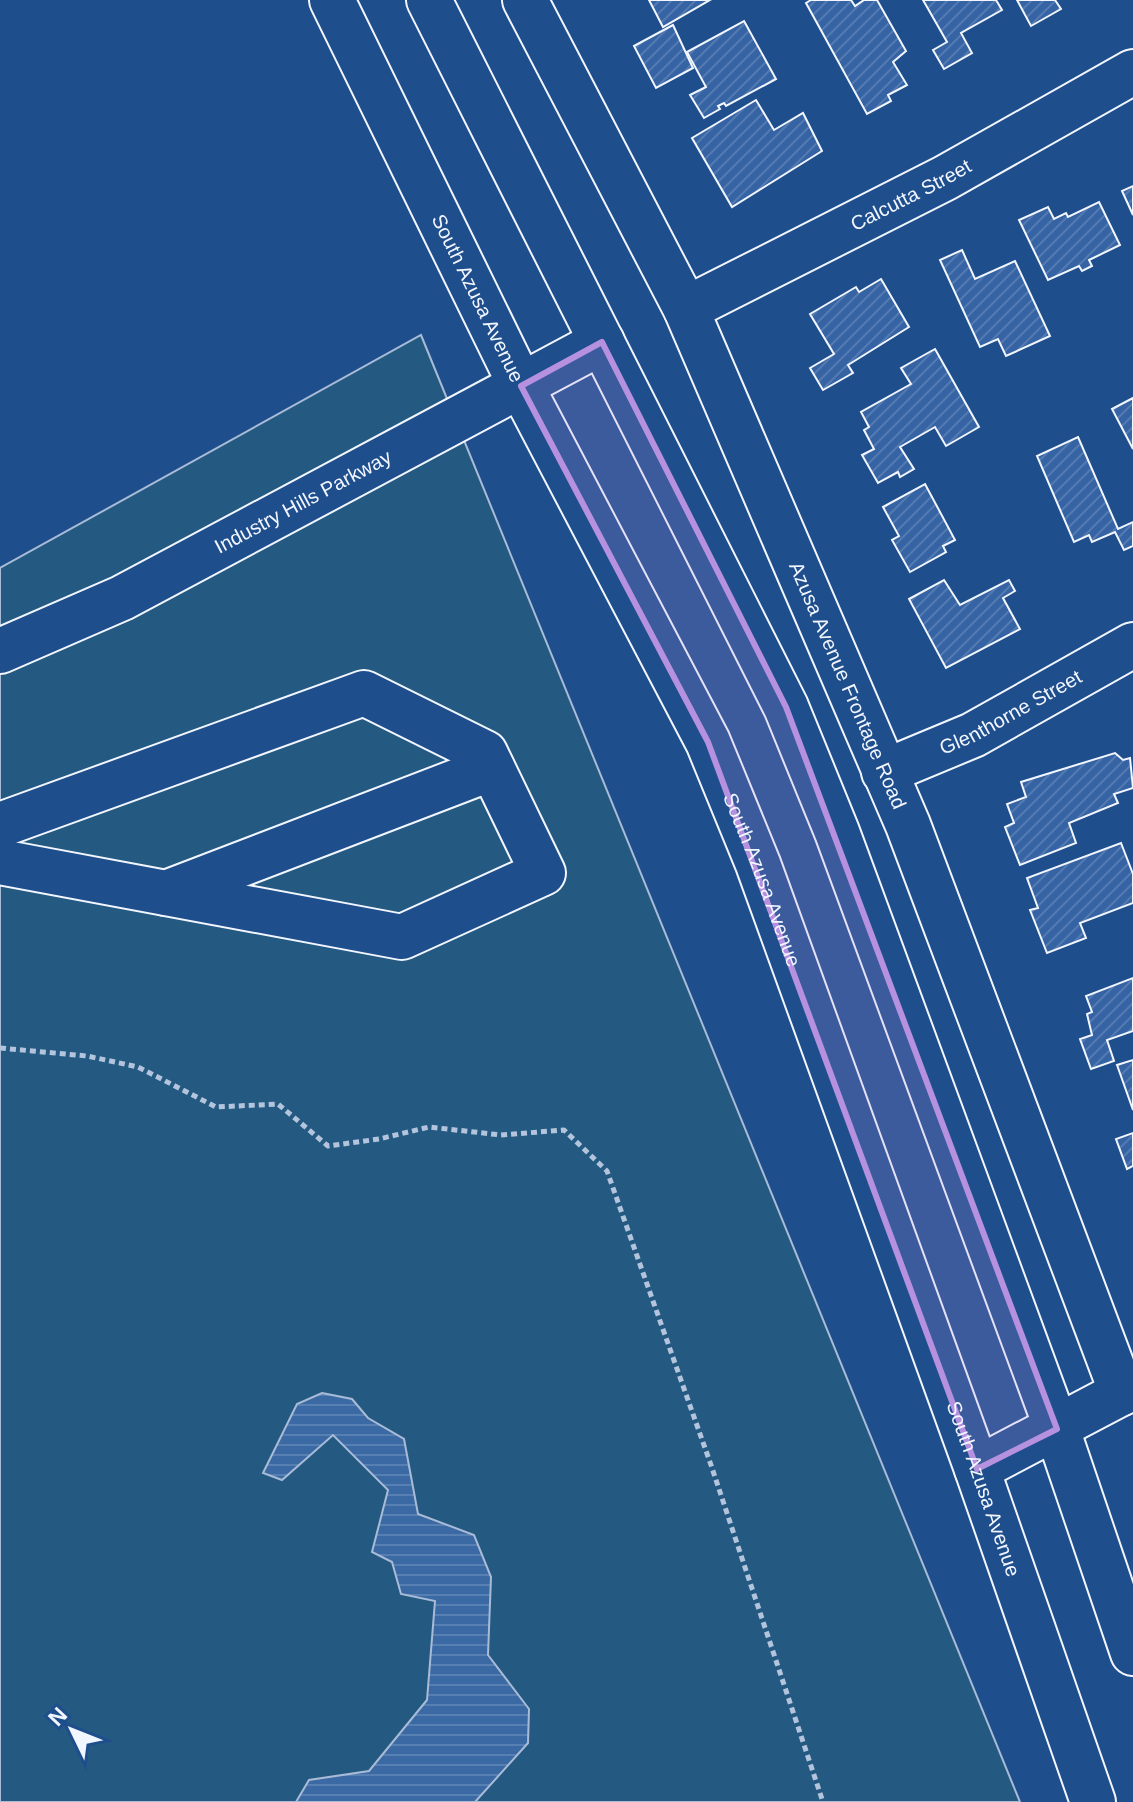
<svg xmlns="http://www.w3.org/2000/svg" width="1133" height="1802" font-family="Helvetica,sans-serif">
  <style>
    .grass { fill: #245a82; stroke: #a8bbd7; stroke-width: 2 }
    .water { fill: url(#water-rules); stroke: #a8bbd7; stroke-width: 2 }
    .building { fill: url(#building-hatch); stroke: #f2f6ff; stroke-width: 2 }
    .lines { fill: none; stroke-linecap: round; stroke-linejoin: round }
    .minor-casing { stroke: #f2f6ff; stroke-width: 48 }
    .major-casing { stroke: #f2f6ff; stroke-width: 48 }
    .path { stroke: #b3c4dc; stroke-width: 5; stroke-dasharray: 6 4; stroke-linecap: butt }
    .minor { stroke: #1f4e8c; stroke-width: 44 }
    .major { stroke: #1f4e8c; stroke-width: 44 }
    .marked { fill: #b691df; fill-opacity: 0.2; stroke: #b691df; stroke-width: 6; stroke-linejoin: round }
    .labels { text-anchor: middle; stroke-width: 6; stroke-linejoin: round; paint-order: stroke }
    .street-label { font-size: 20px; fill: #f2f6ff; stroke: #1f4e8c }
  </style>
  <defs>
    <pattern id="water-rules" width="6" height="5" patternUnits="userSpaceOnUse" patternTransform="scale(2)"><rect width="6" height="5" fill="#3b69a3"/><path d="M0 2.5h6" fill="none" stroke="#587fb1"/></pattern>
    <pattern id="building-hatch" width="6" height="6" patternUnits="userSpaceOnUse" patternTransform="scale(2)"><rect width="6" height="6" fill="#3563a3"/><path d="M-1 1l2-2M0 6l6-6M5 7l2-2" fill="none" stroke="#537ab1"/></pattern>
  </defs>
  <rect width="100%" height="100%" fill="#1f4e8c"/>
  <path class="grass" d="M 421,335 L 1020,1802 L 0,1802 L 0,568 Z"/>
  <path class="water" d="M 322,1393 L 352,1399 L 368,1418 L 404,1439 L 418,1514 L 474,1535 L 491,1577 L 488,1655 L 529,1709 L 528,1743 L 475,1802 L 296,1802 L 309,1780 L 369,1771 L 427,1700 L 435,1601 L 401,1594 L 392,1562 L 372,1552 L 388,1490 L 333,1435 L 282,1480 L 263,1473 L 297,1404 Z"/>
  <g class="building">
    <path d="M 649,0 L 710,0 L 663,27 Z"/>
    <path d="M 811,0 L 851,0 L 855,6 L 864,0 L 877,0 L 906,51 L 893,62 L 907,85 L 888,95 L 891,101 L 867,114 L 806,3 Z"/>
    <path d="M 923,0 L 996,0 L 1002,10 L 961,33 L 972,53 L 944,69 L 933,50 L 947,42 Z"/>
    <path d="M 1017,0 L 1055,0 L 1061,9 L 1031,26 Z"/>
    <path d="M 744,21 L 776,79 L 726,106 L 724,103 L 718,106 L 720,109 L 704,118 L 690,95 L 706,87 L 687,52 Z"/>
    <path d="M 673,25 L 693,68 L 656,88 L 634,46 Z"/>
    <path d="M 756,100 L 774,130 L 803,113 L 822,151 L 732,207 L 692,138 Z"/>
    <path d="M 1133,186 L 1133,215 L 1122,191 Z"/>
    <path d="M 1099,202 L 1120,245 L 1089,260 L 1092,266 L 1082,271 L 1079,266 L 1048,280 L 1019,220 L 1048,207 L 1054,219 L 1066,213 L 1068,217 Z"/>
    <path d="M 962,250 L 975,279 L 1015,261 L 1050,336 L 1006,356 L 998,339 L 980,347 L 940,260 Z"/>
    <path d="M 881,279 L 909,327 L 848,365 L 853,373 L 823,390 L 810,368 L 834,354 L 810,314 L 856,287 L 859,292 Z"/>
    <path d="M 935,349 L 979,427 L 946,446 L 935,427 L 900,447 L 914,469 L 900,477 L 898,472 L 878,483 L 862,455 L 874,449 L 864,430 L 869,427 L 861,412 L 911,384 L 901,368 Z"/>
    <path d="M 1133,398 L 1133,449 L 1112,409 Z"/>
    <path d="M 1078,437 L 1118,529 L 1133,522 L 1133,546 L 1124,550 L 1115,532 L 1092,542 L 1089,535 L 1074,542 L 1037,456 Z"/>
    <path d="M 925,484 L 955,540 L 943,546 L 946,552 L 910,572 L 892,540 L 899,536 L 883,507 Z"/>
    <path d="M 944,580 L 960,605 L 1009,580 L 1015,591 L 1003,598 L 1020,629 L 946,668 L 909,599 Z"/>
    <path d="M 1115,753 L 1123,760 L 1130,758 L 1133,788 L 1114,794 L 1118,803 L 1069,823 L 1076,843 L 1020,865 L 1005,827 L 1014,823 L 1007,804 L 1026,797 L 1021,782 Z"/>
    <path d="M 1121,843 L 1133,874 L 1133,903 L 1080,923 L 1086,938 L 1047,953 L 1030,910 L 1038,908 L 1027,878 Z"/>
    <path d="M 1133,978 L 1133,1031 L 1107,1040 L 1114,1061 L 1091,1069 L 1080,1039 L 1092,1035 L 1087,1014 L 1092,1012 L 1086,996 Z"/>
    <path d="M 1133,1060 L 1133,1110 L 1117,1065 Z"/>
    <path d="M 1133,1133 L 1133,1166 L 1127,1169 L 1116,1139 Z"/>
  </g>
  <g class="lines">
    <g class="minor-casing">
      <g id="minor">
        <path id="s1" d="M 525,0 L 686,309 L 908,825 L 1122,1393"/>
        <path id="s2" d="M 686,309 L 945,178 L 1133,72"/>
        <path id="s3" d="M 0,651 L 122,598 L 602,342"/>
        <path id="s4" d="M 884,772 L 973,735 L 1133,645"/>
        <path d="M 0,825 L 364,693 L 485,753 L 543,873 L 402,937 L 0,862"/>
        <path d="M 166,893 L 492,768"/>
        <path d="M 977,1469 L 1133,1387"/>
      </g>
    </g>
    <g class="major-casing">
      <g id="major">
        <path id="s5" d="M 332,0 L 521,386 L 708,742 L 758,864 L 977,1469 L 1093,1802"/>
        <path d="M 429,0 L 786,707 L 837,832 L 1057,1429 L 1133,1653"/>
      </g>
    </g>
    <path class="path" d="M 0,1048 L 87,1056 L 138,1067 L 216,1107 L 278,1104 L 328,1146 L 379,1139 L 429,1127 L 501,1135 L 564,1130 L 607,1171 L 711,1465 L 823,1802"/>
    <use href="#minor" class="minor"/>
    <use href="#major" class="major"/>
  </g>
  <path class="marked" d="M 602,342 L 786,707 L 1057,1429 L 977,1469 L 708,742 L 521,386 Z"/>
  <g class="labels">
    <g class="street-label">
      <text dy="7" stroke="none"><textPath href="#s2" startOffset="252">Calcutta Street</textPath></text>
      <text dy="7" stroke="none"><textPath href="#s5" startOffset="332">South Azusa Avenue</textPath></text>
      <text dy="7" stroke="none"><textPath href="#s3" startOffset="338">Industry Hills Parkway</textPath></text>
      <text dy="7" stroke="none"><textPath href="#s1" startOffset="758">Azusa Avenue Frontage Road</textPath></text>
      <text dy="7" stroke="none"><textPath href="#s4" startOffset="140">Glenthorne Street</textPath></text>
      <text dy="7" stroke="none"><textPath href="#s5" startOffset="980">South Azusa Avenue</textPath></text>
      <text dy="7" stroke="none"><textPath href="#s5" startOffset="1628">South Azusa Avenue</textPath></text>
    </g>
  </g>
  <g transform="translate(72 1730) rotate(313)" stroke="#1f4e8c" stroke-width="6" paint-order="stroke">
  <path d="M0-6L14 30L0 20L-14 30Z" fill="#f2f6ff"/>
  <text y="-12" font-size="22" font-weight="bold" text-anchor="middle" fill="#f2f6ff">N</text>
  </g>
</svg>
